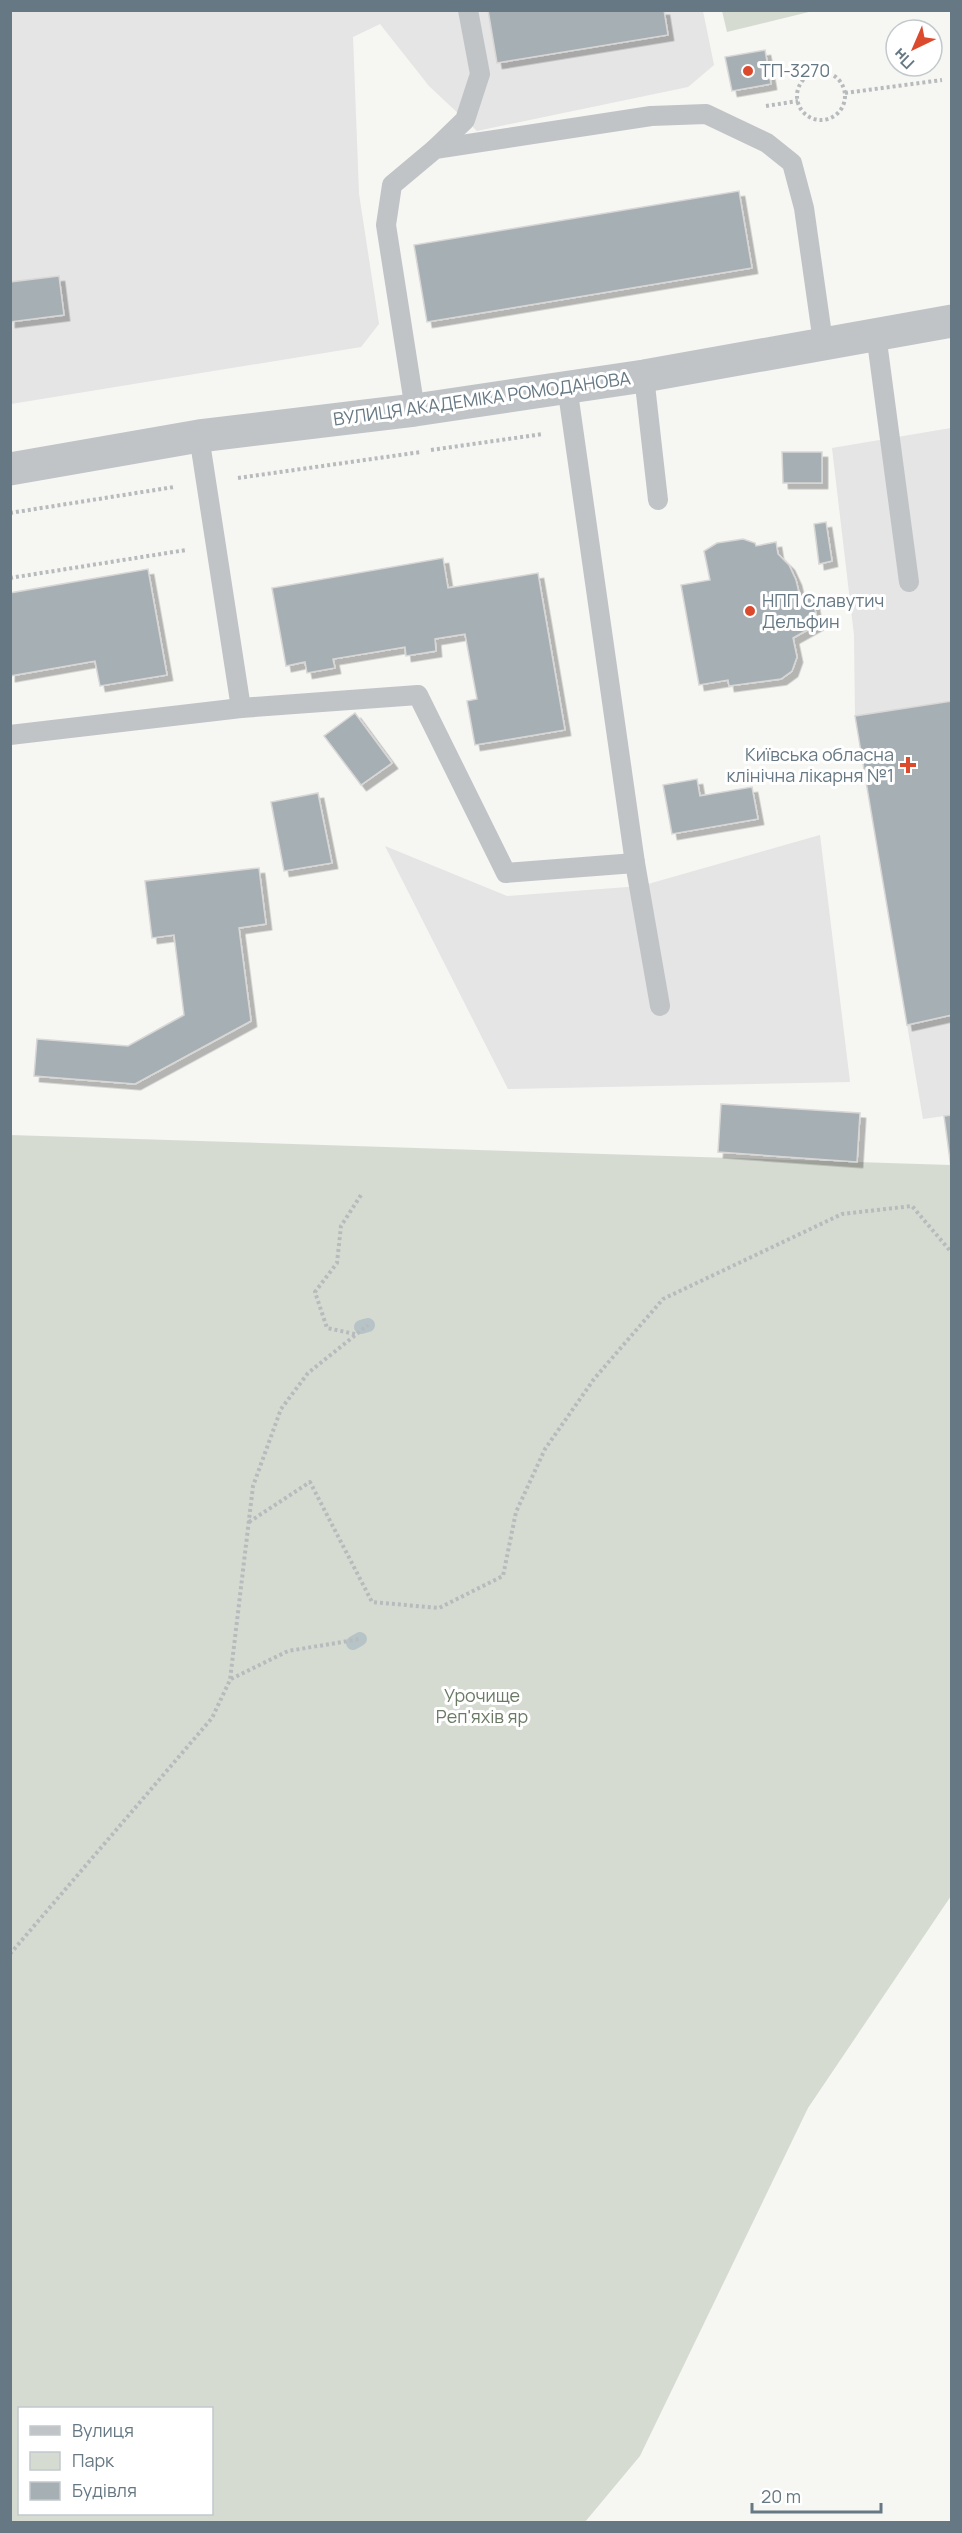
<svg xmlns="http://www.w3.org/2000/svg" width="962" height="2533" font-family="Manrope,sans-serif">
  <style>
    .built { fill: #e4e5e4 }
    .green { fill: #d6dbd2; fill-rule: evenodd }
    .lines { fill: none; stroke-linecap: round; stroke-linejoin: round }
    .stream { stroke: #b6c3c7; stroke-width: 14 }
    .building { fill: #a6afb4; stroke: #d8d7d5; stroke-width: 1.5; filter: url(#shadow) }
    .path { stroke: #b8bbbd; stroke-width: 4; stroke-dasharray: 3 3; stroke-linecap: butt }
    .service { stroke: #c0c4c7; stroke-width: 20 }
    .minor { stroke: #c0c4c7; stroke-width: 33 }
    .poi-dot { fill: #dc4a2d; stroke: #fff; stroke-width: 2 }
    .labels { text-anchor: middle; stroke-width: 6; stroke-linejoin: round; paint-order: stroke }
    .poi-label { font-size: 18px; fill: #667883; stroke: #fff; text-anchor: start }
    .street-label { font-size: 18px; fill: #667883; stroke: #fff }
    .park-label { font-size: 18px; fill: #6a7a65; stroke: #fff }
  </style>
  <defs>
    <filter id="shadow"><feDropShadow dx="5.5" dy="5.5" stdDeviation="0" flood-color="#0004"/></filter>
  </defs>
  <rect width="100%" height="100%" fill="#f6f6f3"/>
  <g class="built">
    <path d="M 11,11 L 703,11 L 714,65 L 688,87 L 477,131 L 429,86 L 380,24 L 353,37 L 359,194 L 379,324 L 361,347 L 11,404 Z"/>
    <path d="M 951,428 L 951,1115 L 923,1119 L 855,716 L 854,635 L 832,448 Z"/>
    <path d="M 820,835 L 850,1082 L 508,1089 L 385,846 L 507,896 L 641,886 Z"/>
  </g>
  <g class="green">
    <path d="M 817,10 L 727,32 L 722,11 L 722,10 Z"/>
    <path d="M 10,1135 L 951,1165 L 951,1896 L 808,2108 L 640,2456 L 585,2522 L 11,2522 ZM 20,2408 L 212,2408 L 212,2514 L 20,2514 Z"/>
  </g>
  <g class="lines">
    <g class="stream">
      <path d="M 361,1327 L 368,1325"/>
      <path d="M 353,1643 L 360,1639"/>
    </g>
  </g>
  <g class="building">
    <path d="M 488,10 L 664,10 L 668,35 L 497,63 Z"/>
    <path d="M 765,50 L 771,84 L 732,91 L 725,57 Z"/>
    <path d="M 739,191 L 752,268 L 427,322 L 414,245 Z"/>
    <path d="M 59,276 L 64,315 L 10,322 L 10,282 Z"/>
    <path d="M 782,452 L 822,452 L 822,483 L 783,483 Z"/>
    <path d="M 826,522 L 832,561 L 819,564 L 814,524 Z"/>
    <path d="M 743,539 L 755,543 L 756,546 L 776,542 L 778,554 L 789,565 L 796,580 L 800,597 L 812,595 L 818,624 L 793,638 L 797,657 L 792,671 L 781,679 L 729,686 L 728,680 L 699,685 L 681,585 L 710,580 L 704,551 L 717,543 Z"/>
    <path d="M 443,558 L 448,588 L 538,573 L 565,730 L 475,745 L 467,701 L 477,699 L 465,634 L 435,639 L 436,651 L 406,656 L 405,647 L 333,659 L 335,668 L 307,673 L 305,662 L 286,666 L 272,588 Z"/>
    <path d="M 148,569 L 167,675 L 100,686 L 95,661 L 10,676 L 10,593 Z"/>
    <path d="M 952,701 L 952,1015 L 907,1025 L 855,716 Z"/>
    <path d="M 355,713 L 392,763 L 361,785 L 324,736 Z"/>
    <path d="M 697,779 L 700,796 L 752,787 L 758,819 L 672,834 L 663,785 Z"/>
    <path d="M 318,793 L 332,863 L 284,871 L 271,802 Z"/>
    <path d="M 259,868 L 266,924 L 239,928 L 251,1021 L 135,1084 L 34,1076 L 37,1039 L 128,1046 L 184,1015 L 174,935 L 152,938 L 145,881 Z"/>
    <path d="M 721,1104 L 860,1113 L 857,1162 L 718,1152 Z"/>
    <path d="M 952,1115 L 952,1175 L 944,1116 Z"/>
  </g>
  <g class="lines">
    <g class="path">
      <circle cx="821" cy="96" r="24"/>
      <path d="M 845,93 L 942,80"/>
      <path d="M 766,106 L 798,101"/>
      <path d="M 431,450 L 543,434"/>
      <path d="M 238,478 L 421,452"/>
      <path d="M 10,513 L 174,487"/>
      <path d="M 10,578 L 186,550"/>
      <path d="M 355,1334 L 327,1328 L 315,1292 L 337,1263 L 341,1226 L 361,1195"/>
      <path d="M 249,1522 L 310,1482 L 372,1602 L 439,1608 L 503,1576 L 516,1512 L 545,1449 L 594,1379 L 663,1299 L 842,1214 L 912,1206 L 952,1253"/>
      <path d="M 231,1679 L 288,1651 L 360,1639"/>
      <path d="M 10,1954 L 212,1718 L 230,1680 L 253,1486 L 281,1409 L 308,1373 L 368,1325"/>
    </g>
    <g class="service">
      <path d="M 435,149 L 465,120 L 480,74 L 468,10"/>
      <path d="M 876,334 L 909,582"/>
      <path d="M 644,376 L 658,500"/>
      <path d="M 567,386 L 635,863 L 660,1006"/>
      <path d="M 415,410 L 386,225 L 392,185 L 435,149 L 651,116 L 706,114 L 767,143 L 792,163 L 804,208 L 823,342"/>
      <path d="M 199,436 L 241,708"/>
      <path d="M 10,735 L 241,708 L 418,695 L 506,873 L 635,863"/>
    </g>
    <path class="minor" d="M 10,469 L 199,436 L 415,410 L 644,376 L 952,321"/>
  </g>
  <g class="poi-dot">
    <circle cx="748" cy="71" r="6"/>
    <circle cx="750" cy="611" r="6"/>
    <path d="M905 756h6v6h6v6h-6v6h-6v-6h-6v-6h6z"/>
  </g>
  <g class="labels">
    <g class="poi-label">
      <text x="760" y="77">ТП-3270</text>
      <text x="762" y="607">НПП Славутич<tspan x="762" dy="21">Дельфин</tspan></text>
      <text x="894" y="761" text-anchor="end">Київська обласна<tspan x="894" dy="21">клінічна лікарня №1</tspan></text>
    </g>
    <g class="street-label">
      <text transform="translate(482 399) rotate(-8)" y="6">ВУЛИЦЯ АКАДЕМІКА РОМОДАНОВА</text>
    </g>
    <g class="park-label">
      <text x="482" y="1702">Урочище<tspan x="482" dy="21">Реп'яхів яр</tspan></text>
    </g>
  </g>
  <rect width="962" height="2533" fill="none" stroke="#667883" stroke-width="24"/>
  <rect x="18" y="2407" width="195" height="108" fill="#ffffff" stroke="#c2c9cd" stroke-width="1.5"/>
  <rect x="30" y="2426" width="30" height="9" fill="#c0c4c7" stroke="#c2c9cd" stroke-width="1.5"/>
  <text x="72" y="2437" font-size="18" fill="#667883">Вулиця</text>
  <rect x="30" y="2452" width="30" height="18" fill="#d6dbd2" stroke="#c2c9cd" stroke-width="1.5"/>
  <text x="72" y="2467" font-size="18" fill="#667883">Парк</text>
  <rect x="30" y="2482" width="30" height="18" fill="#a6afb4" stroke="#c2c9cd" stroke-width="1.5"/>
  <text x="72" y="2497" font-size="18" fill="#667883">Будівля</text>
  <g transform="translate(914 48) rotate(224)"><circle r="28" fill="#ffffff" stroke="#c2c9cd" stroke-width="1.5"/>
  <path d="M0-4.5L10 22L0 15L-10 22Z" fill="#dc4a2d"/>
  <text y="-9" font-size="16" font-weight="bold" text-anchor="middle" fill="#667883">Пн</text>
  </g>
  <path d="M752 2503v9h129v-9" fill="none" stroke="#667883" stroke-width="3"/>
  <text x="761" y="2503" font-size="18" fill="#667883" stroke="#ffffff" stroke-width="4.5" paint-order="stroke">20 m</text>
</svg>
